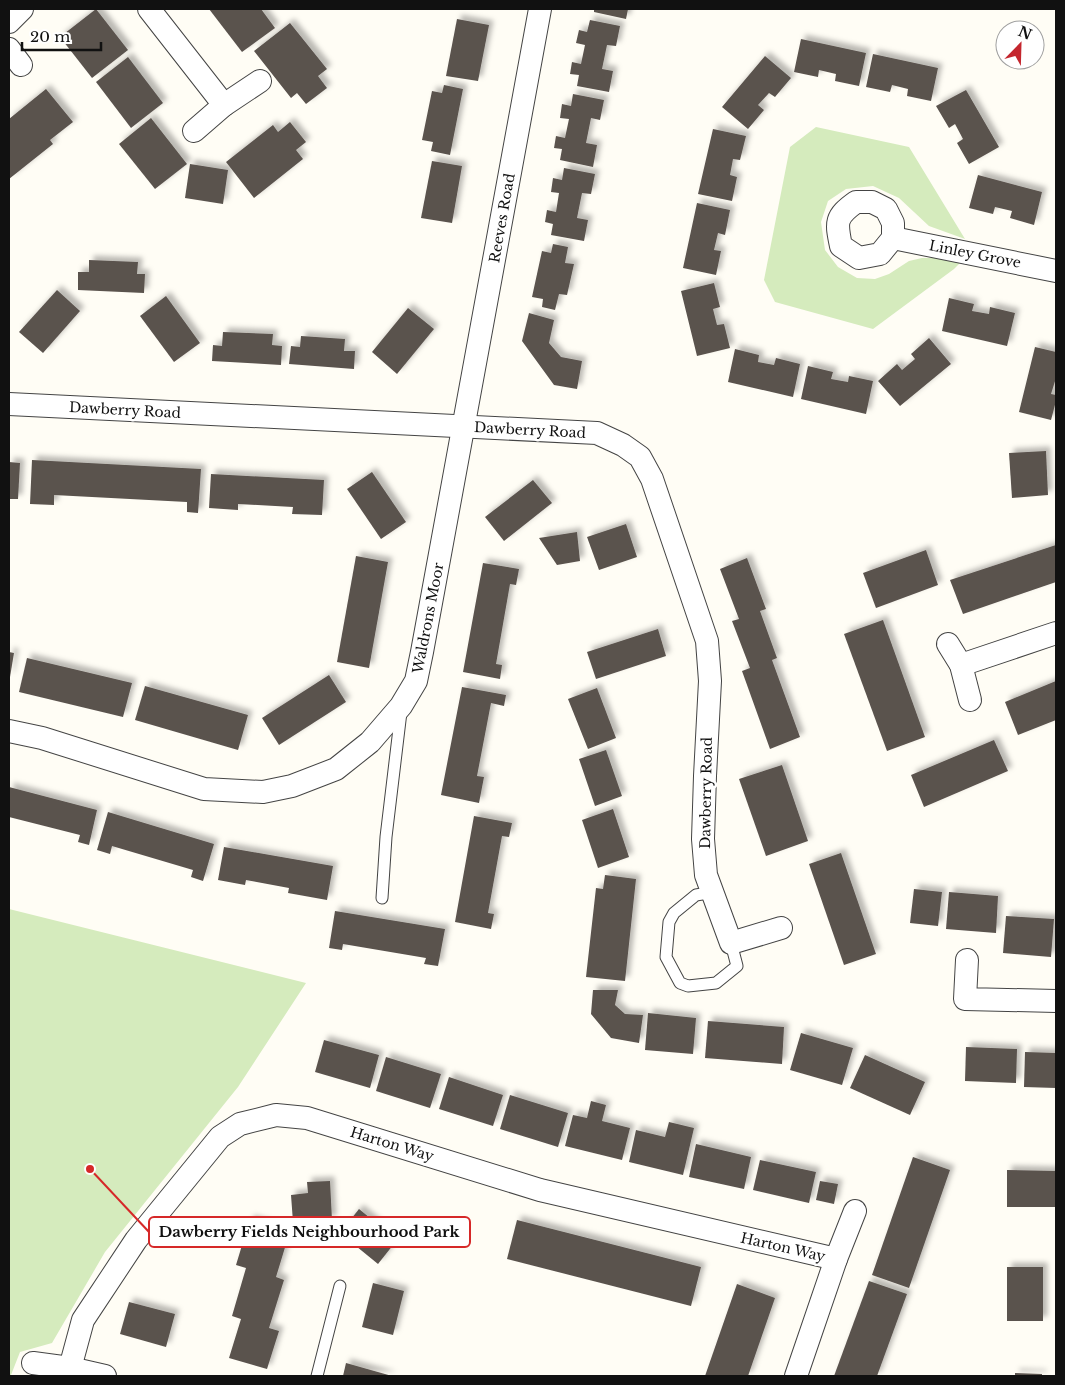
<svg xmlns="http://www.w3.org/2000/svg" width="1065" height="1385" font-family="'Libre Baskerville',serif">
  <style>
    .green { fill: #d5ebbd }
    .building { fill: #5a524d; filter: url(#shadow) }
    .lines { fill: none; stroke-linecap: round; stroke-linejoin: round }
    .lane-casing { stroke: #444; stroke-width: 13 }
    .street-casing { stroke: #444; stroke-width: 24 }
    .lane { stroke: #fff; stroke-width: 11 }
    .street { stroke: #fff; stroke-width: 22 }
    .labels { text-anchor: middle; stroke-width: 5; stroke-linejoin: round; paint-order: stroke }
    .street-label { font-size: 14px; fill: #111; stroke: #fff }
    .leader { fill: none; stroke: #d62828; stroke-width: 2 }
    .callout-dot { fill: #d62828; stroke: #fff; stroke-width: 2 }
    .callout { fill: #fff; stroke: #d62828; stroke-width: 2 }
    .callout-label { font-size: 15px; text-anchor: middle; font-weight: bold; fill: #111 }
  </style>
  <defs>
    <filter id="shadow"><feDropShadow dx="4.5" dy="-4.5" stdDeviation="2.5" flood-color="#0004"/></filter>
  </defs>
  <rect width="100%" height="100%" fill="#fffdf5"/>
  <g class="green">
    <path d="M 816,127 L 909,147 L 965,239 L 929,226 L 899,198 L 873,186 L 846,189 L 828,201 L 821,222 L 825,250 L 838,267 L 857,278 L 875,279 L 889,274 L 909,261 L 922,258 L 943,258 L 962,261 L 954,269 L 873,329 L 775,302 L 764,280 L 790,147 Z"/>
    <path d="M 9,909 L 306,983 L 238,1087 L 105,1252 L 52,1343 L 20,1352 L 11,1375 L 15,1376 L 9,1376 Z"/>
  </g>
  <g class="building">
    <path d="M 96,9 L 128,50 L 92,78 L 60,37 Z"/>
    <path d="M 209,9 L 261,9 L 275,28 L 242,52 Z"/>
    <path d="M 594,9 L 628,9 L 626,19 L 594,12 Z"/>
    <path d="M 457,19 L 489,25 L 478,81 L 446,76 Z"/>
    <path d="M 590,20 L 620,26 L 616,46 L 607,45 L 602,69 L 613,71 L 609,92 L 577,86 L 579,75 L 570,74 L 572,62 L 581,64 L 585,45 L 576,43 L 579,30 L 587,32 Z"/>
    <path d="M 290,23 L 327,69 L 318,76 L 327,88 L 306,104 L 297,93 L 291,98 L 254,51 Z"/>
    <path d="M 801,39 L 866,53 L 859,86 L 835,81 L 836,74 L 819,70 L 818,77 L 794,72 Z"/>
    <path d="M 873,54 L 938,68 L 931,101 L 907,96 L 908,89 L 892,85 L 890,92 L 866,87 Z"/>
    <path d="M 765,56 L 791,78 L 775,97 L 769,93 L 758,105 L 764,110 L 748,129 L 722,107 Z"/>
    <path d="M 128,57 L 163,103 L 131,128 L 96,82 Z"/>
    <path d="M 444,85 L 463,89 L 450,155 L 431,151 L 433,142 L 422,140 L 432,91 L 442,93 Z"/>
    <path d="M 46,89 L 73,122 L 50,140 L 53,144 L 9,179 L 9,119 Z"/>
    <path d="M 966,90 L 999,147 L 969,164 L 957,143 L 963,139 L 955,124 L 949,128 L 936,106 Z"/>
    <path d="M 573,94 L 604,100 L 600,120 L 591,118 L 586,143 L 597,145 L 593,167 L 560,160 L 562,149 L 554,148 L 556,136 L 565,138 L 569,119 L 560,118 L 562,104 L 571,106 Z"/>
    <path d="M 151,118 L 187,164 L 155,189 L 119,144 Z"/>
    <path d="M 290,122 L 306,142 L 296,150 L 303,159 L 254,198 L 226,162 L 273,125 L 278,132 Z"/>
    <path d="M 713,129 L 746,136 L 740,160 L 733,159 L 730,175 L 737,177 L 732,201 L 698,194 Z"/>
    <path d="M 432,161 L 462,166 L 452,223 L 421,218 Z"/>
    <path d="M 190,164 L 228,170 L 223,204 L 185,198 Z"/>
    <path d="M 564,168 L 595,174 L 591,194 L 582,193 L 577,218 L 588,220 L 584,241 L 551,235 L 553,224 L 545,222 L 547,210 L 556,212 L 559,193 L 551,192 L 553,178 L 562,180 Z"/>
    <path d="M 978,175 L 1042,192 L 1034,225 L 1010,218 L 1012,211 L 995,207 L 993,214 L 969,208 Z"/>
    <path d="M 697,203 L 730,210 L 725,235 L 718,233 L 714,250 L 721,251 L 716,275 L 683,268 Z"/>
    <path d="M 553,244 L 568,247 L 565,263 L 574,264 L 567,295 L 559,294 L 555,310 L 542,307 L 543,299 L 532,297 L 542,251 L 551,253 Z"/>
    <path d="M 89,260 L 138,262 L 137,274 L 145,274 L 144,293 L 78,290 L 78,272 L 89,272 Z"/>
    <path d="M 714,283 L 720,307 L 713,309 L 717,325 L 724,324 L 730,348 L 697,356 L 681,291 Z"/>
    <path d="M 57,290 L 80,311 L 43,353 L 19,332 Z"/>
    <path d="M 166,296 L 200,343 L 174,362 L 140,316 Z"/>
    <path d="M 949,298 L 974,304 L 972,311 L 989,314 L 990,307 L 1015,313 L 1007,346 L 942,331 Z"/>
    <path d="M 408,308 L 434,329 L 397,374 L 372,352 Z"/>
    <path d="M 529,313 L 554,320 L 549,343 L 561,357 L 582,361 L 577,389 L 554,385 L 522,341 Z"/>
    <path d="M 223,332 L 273,334 L 272,345 L 282,346 L 281,365 L 212,361 L 213,345 L 222,346 Z"/>
    <path d="M 301,336 L 345,339 L 344,351 L 355,351 L 354,369 L 289,364 L 291,346 L 300,347 Z"/>
    <path d="M 929,338 L 951,364 L 900,406 L 878,381 L 897,364 L 902,370 L 915,359 L 911,354 Z"/>
    <path d="M 1035,347 L 1056,352 L 1056,378 L 1051,394 L 1056,395 L 1056,401 L 1051,420 L 1019,412 Z"/>
    <path d="M 735,349 L 759,355 L 758,362 L 774,365 L 776,358 L 800,364 L 793,397 L 728,382 Z"/>
    <path d="M 808,366 L 833,372 L 831,379 L 848,382 L 849,376 L 873,381 L 866,414 L 801,399 Z"/>
    <path d="M 1046,451 L 1048,495 L 1012,498 L 1009,453 Z"/>
    <path d="M 32,460 L 201,469 L 198,513 L 187,512 L 187,502 L 54,495 L 54,505 L 30,504 Z"/>
    <path d="M 9,462 L 20,463 L 18,499 L 9,499 Z"/>
    <path d="M 372,472 L 406,522 L 381,539 L 347,489 Z"/>
    <path d="M 211,474 L 324,480 L 322,515 L 292,514 L 293,507 L 238,504 L 238,510 L 209,508 Z"/>
    <path d="M 533,480 L 552,503 L 504,541 L 485,517 Z"/>
    <path d="M 626,524 L 637,557 L 599,570 L 587,537 Z"/>
    <path d="M 577,532 L 580,561 L 557,565 L 539,538 Z"/>
    <path d="M 1056,545 L 1056,582 L 963,614 L 950,580 Z"/>
    <path d="M 926,550 L 938,585 L 876,608 L 863,573 Z"/>
    <path d="M 356,556 L 388,562 L 369,668 L 337,662 Z"/>
    <path d="M 747,558 L 766,609 L 760,611 L 777,658 L 772,660 L 800,737 L 770,749 L 742,671 L 750,668 L 732,621 L 739,619 L 720,569 Z"/>
    <path d="M 483,563 L 519,569 L 516,585 L 510,584 L 496,664 L 502,665 L 500,679 L 463,672 Z"/>
    <path d="M 883,620 L 925,737 L 887,751 L 844,634 Z"/>
    <path d="M 658,629 L 666,656 L 596,679 L 587,652 Z"/>
    <path d="M 9,652 L 14,653 L 10,677 L 9,677 Z"/>
    <path d="M 27,658 L 132,683 L 123,717 L 19,692 Z"/>
    <path d="M 329,675 L 346,702 L 279,745 L 262,718 Z"/>
    <path d="M 1056,681 L 1056,720 L 1018,735 L 1005,702 Z"/>
    <path d="M 145,686 L 248,715 L 238,750 L 135,720 Z"/>
    <path d="M 462,687 L 506,695 L 504,706 L 491,703 L 477,776 L 484,777 L 479,803 L 441,795 Z"/>
    <path d="M 597,688 L 616,738 L 588,749 L 568,699 Z"/>
    <path d="M 994,740 L 1008,771 L 924,807 L 911,775 Z"/>
    <path d="M 606,750 L 622,796 L 595,806 L 579,759 Z"/>
    <path d="M 782,765 L 808,841 L 766,856 L 739,779 Z"/>
    <path d="M 9,787 L 97,810 L 89,845 L 78,842 L 80,835 L 9,817 Z"/>
    <path d="M 613,809 L 629,857 L 598,868 L 582,820 Z"/>
    <path d="M 108,812 L 214,844 L 203,881 L 191,877 L 193,870 L 112,846 L 110,854 L 97,850 Z"/>
    <path d="M 474,816 L 512,823 L 509,837 L 502,836 L 488,913 L 494,914 L 491,929 L 455,922 Z"/>
    <path d="M 224,847 L 333,866 L 327,900 L 288,893 L 289,888 L 246,880 L 245,885 L 218,880 Z"/>
    <path d="M 841,853 L 876,954 L 844,965 L 809,864 Z"/>
    <path d="M 605,875 L 636,879 L 625,981 L 586,977 L 596,888 L 603,889 Z"/>
    <path d="M 914,889 L 942,892 L 938,926 L 910,923 Z"/>
    <path d="M 949,892 L 998,896 L 996,933 L 946,929 Z"/>
    <path d="M 335,911 L 445,929 L 438,966 L 424,964 L 426,958 L 343,944 L 342,950 L 329,948 Z"/>
    <path d="M 1006,916 L 1054,919 L 1051,957 L 1003,953 Z"/>
    <path d="M 593,990 L 618,990 L 615,1005 L 625,1014 L 643,1015 L 639,1043 L 611,1038 L 591,1014 Z"/>
    <path d="M 648,1013 L 696,1018 L 693,1054 L 645,1050 Z"/>
    <path d="M 708,1021 L 784,1027 L 782,1064 L 705,1058 Z"/>
    <path d="M 801,1033 L 853,1048 L 842,1085 L 790,1070 Z"/>
    <path d="M 324,1040 L 379,1055 L 370,1088 L 315,1072 Z"/>
    <path d="M 966,1047 L 1017,1049 L 1016,1083 L 965,1081 Z"/>
    <path d="M 1025,1052 L 1056,1053 L 1056,1088 L 1024,1087 Z"/>
    <path d="M 865,1055 L 925,1082 L 910,1115 L 850,1088 Z"/>
    <path d="M 386,1057 L 441,1074 L 430,1108 L 376,1091 Z"/>
    <path d="M 449,1077 L 503,1095 L 493,1126 L 439,1109 Z"/>
    <path d="M 510,1095 L 568,1113 L 558,1147 L 500,1129 Z"/>
    <path d="M 591,1101 L 606,1105 L 602,1121 L 630,1128 L 622,1160 L 565,1146 L 573,1115 L 587,1118 Z"/>
    <path d="M 669,1122 L 694,1128 L 683,1175 L 629,1162 L 636,1130 L 665,1137 Z"/>
    <path d="M 696,1144 L 751,1157 L 744,1189 L 689,1177 Z"/>
    <path d="M 913,1157 L 950,1170 L 909,1288 L 872,1275 Z"/>
    <path d="M 760,1160 L 816,1172 L 809,1203 L 753,1190 Z"/>
    <path d="M 1007,1170 L 1056,1171 L 1056,1207 L 1007,1207 Z"/>
    <path d="M 330,1181 L 332,1220 L 293,1222 L 291,1195 L 308,1193 L 307,1182 Z"/>
    <path d="M 820,1181 L 838,1184 L 834,1204 L 816,1200 Z"/>
    <path d="M 359,1209 L 397,1240 L 378,1264 L 340,1233 Z"/>
    <path d="M 250,1219 L 290,1231 L 276,1277 L 284,1280 L 269,1328 L 279,1331 L 267,1369 L 229,1358 L 241,1319 L 232,1316 L 246,1268 L 236,1265 Z"/>
    <path d="M 517,1220 L 701,1267 L 691,1306 L 507,1259 Z"/>
    <rect x="1007" y="1267" width="36" height="54"/>
    <path d="M 869,1281 L 907,1294 L 877,1376 L 834,1376 Z"/>
    <path d="M 373,1283 L 404,1291 L 393,1335 L 362,1327 Z"/>
    <path d="M 737,1284 L 775,1298 L 748,1376 L 705,1376 Z"/>
    <path d="M 129,1302 L 175,1314 L 166,1347 L 120,1334 Z"/>
    <path d="M 346,1363 L 392,1376 L 343,1376 Z"/>
    <path d="M 1015,1373 L 1042,1374 L 1042,1376 L 1015,1376 Z"/>
  </g>
  <g class="lines">
    <g class="lane-casing">
      <g id="lane">
        <path d="M 714,894 L 702,894 L 696,895 L 674,913 L 669,922 L 666,957 L 680,983 L 688,986 L 716,983 L 737,966 L 731,943"/>
        <path d="M 382,898 L 386,837 L 401,712"/>
        <path d="M 317,1376 L 340,1286"/>
      </g>
    </g>
    <g class="street-casing">
      <g id="street">
        <path d="M 149,9 L 224,105"/>
        <path d="M 9,22 L 22,9"/>
        <path d="M 9,49 L 21,65"/>
        <path d="M 194,131 L 224,105 L 260,81"/>
        <path d="M 856,202 L 872,202 L 886,209 L 893,223 L 893,238 L 880,254 L 859,258 L 841,246 C 836,222 835,217 856,202 Z"/>
        <path d="M 893,238 L 1056,271"/>
        <path d="M 9,404 L 597,433 L 623,445 L 640,457 L 652,479 L 707,641 L 710,681 L 705,776 L 703,839 L 706,875 L 731,943 L 781,928"/>
        <path d="M 948,644 L 961,665 L 970,700"/>
        <path d="M 961,665 L 1056,633"/>
        <path d="M 9,731 L 42,738 L 204,789 L 263,792 L 292,786 L 336,769 L 370,742 L 401,706 L 416,681 L 422,652 L 540,9"/>
        <path d="M 967,960 L 965,999 L 1056,1001"/>
        <path d="M 33,1363 L 70,1368 L 105,1376"/>
        <path d="M 70,1368 L 83,1320 L 136,1240 L 220,1137 L 240,1124 L 276,1115 L 307,1118 L 540,1190 L 836,1259"/>
        <path d="M 796,1376 L 836,1259 L 855,1211"/>
      </g>
    </g>
    <use href="#lane" class="lane"/>
    <use href="#street" class="street"/>
  </g>
  <g class="labels">
    <g class="street-label">
      <text transform="translate(502 218) rotate(-80)" y="5">Reeves Road</text>
      <text transform="translate(975 254) rotate(11)" y="5">Linley Grove</text>
      <text transform="translate(125 410) rotate(3)" y="5">Dawberry Road</text>
      <text transform="translate(530 430) rotate(3)" y="5">Dawberry Road</text>
      <text transform="translate(428 618) rotate(-79)" y="5">Waldrons Moor</text>
      <text transform="translate(706 793) rotate(-89)" y="5">Dawberry Road</text>
      <text transform="translate(392 1144) rotate(17)" y="5">Harton Way</text>
      <text transform="translate(783 1247) rotate(13)" y="5">Harton Way</text>
    </g>
  </g>
  <path class="leader" d="M90 1169L149 1232"/>
  <circle class="callout-dot" cx="90" cy="1169" r="5"/>
  <rect class="callout" x="149" y="1217" width="321" height="30" rx="5"/>
  <g class="callout-label">
    <text x="309" y="1237">Dawberry Fields Neighbourhood Park</text>
  </g>
  <rect width="1065" height="1385" fill="none" stroke="#111111" stroke-width="20"/>
  <g transform="translate(1020 45) rotate(23)"><circle r="24" fill="#ffffff" stroke="#a0a0a0"/>
  <path d="M0-4L9 19L0 12L-9 19Z" fill="#c4262e"/>
  <text y="-8" font-size="14" font-weight="bold" text-anchor="middle" fill="#111111">N</text>
  </g>
  <path d="M22 42v8h79v-8" fill="none" stroke="#111111" stroke-width="2.5"/>
  <text x="30" y="42" font-size="15" fill="#111111" stroke="#ffffff" stroke-width="4" paint-order="stroke">20 m</text>
</svg>
